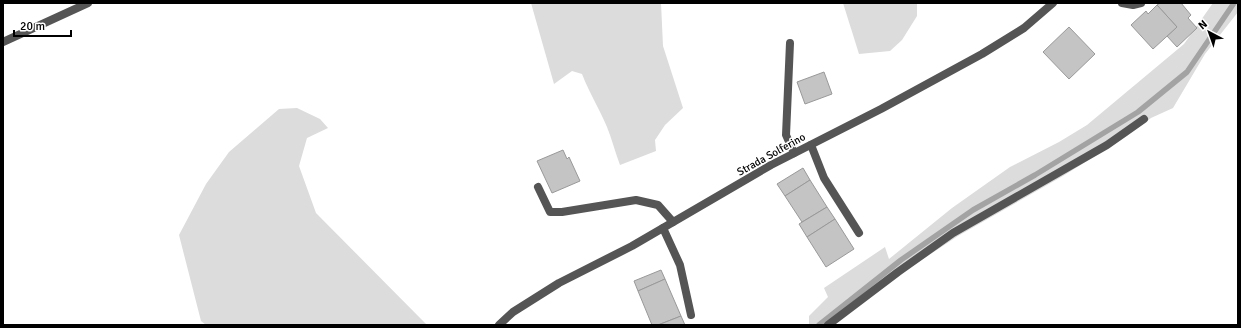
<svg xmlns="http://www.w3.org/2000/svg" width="1241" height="328" font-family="Signika,sans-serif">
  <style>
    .green { fill: #dcdcdc }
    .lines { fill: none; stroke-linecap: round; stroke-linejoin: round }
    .stream { stroke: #a3a3a3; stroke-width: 5.5 }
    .building { fill: #c4c4c4; stroke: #999 }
    .lane { stroke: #555; stroke-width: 8 }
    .street { stroke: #555; stroke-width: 8 }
    .labels { text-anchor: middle; stroke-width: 3; stroke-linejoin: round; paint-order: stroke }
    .street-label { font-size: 11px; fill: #000; stroke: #fff }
  </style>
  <rect width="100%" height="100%" fill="#fff"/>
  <g class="green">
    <path d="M 531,3 L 661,3 L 663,46 L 683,108 L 665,125 L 655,140 L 656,151 L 620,165 C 615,152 612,139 607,127 C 599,108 589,92 582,74 L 572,71 L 554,84 Z"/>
    <path d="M 843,3 L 917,3 L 917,16 L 902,40 L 890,51 L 859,54 Z"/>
    <path d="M 1213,3 L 1238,3 L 1238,12 L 1205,54 L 1173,108 L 1151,118 L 1127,136 L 1063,176 L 958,236 L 882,286 L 832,325 L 809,325 L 809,316 L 828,297 L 824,288 L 885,247 L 889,259 L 952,208 L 1010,167 L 1059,142 L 1087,125 L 1184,44 Z"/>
    <path d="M 297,108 L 320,119 L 328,128 L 307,138 L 299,166 L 316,213 L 427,325 L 206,325 L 201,321 L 179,235 L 206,184 L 229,152 L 279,109 Z"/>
  </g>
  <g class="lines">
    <path class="stream" d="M 819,325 L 901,260 L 973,210 L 1035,175 L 1138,112 L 1187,72 L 1234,3"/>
  </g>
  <g class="building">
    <path d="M 1160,3 L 1181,3 L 1191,15 L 1188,18 L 1197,28 L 1177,47 L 1167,36 L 1177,27 L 1157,5 Z"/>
    <path d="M 1157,5 L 1177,27 L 1153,49 L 1131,25 L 1146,11 L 1148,14 Z"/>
    <path d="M 1069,27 L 1095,54 L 1069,79 L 1043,52 Z"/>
    <path d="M 824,72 L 832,94 L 805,104 L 797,82 Z"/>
    <path d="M 563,150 L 567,159 L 569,157 L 580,181 L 552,193 L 537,161 Z"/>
    <path d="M 803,168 L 810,180 L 785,196 L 777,184 Z"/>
    <path d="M 810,180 L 827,207 L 802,222 L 785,196 Z"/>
    <path d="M 827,207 L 835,219 L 807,237 L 799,224 Z"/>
    <path d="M 835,219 L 854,249 L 826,267 L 807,237 Z"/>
    <path d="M 661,270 L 665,279 L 638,291 L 634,281 Z"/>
    <path d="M 665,279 L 681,316 L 658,325 L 652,325 L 638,291 Z"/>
    <path d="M 681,316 L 685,325 L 658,325 Z"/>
  </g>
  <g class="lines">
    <g class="lane">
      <path d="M 1122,3 L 1133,5 L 1141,3"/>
      <path d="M 790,43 L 786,135 L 794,153"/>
      <path d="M 811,145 L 824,178 L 859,233"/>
      <path d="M 538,187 L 550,212 L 562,212 L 636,200 L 658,205 L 673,222"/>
      <path d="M 663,228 L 680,265 L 691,315"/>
      <path d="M 828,325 L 898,272 L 953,233 L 1107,145 L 1144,119"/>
    </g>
    <g class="street">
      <path d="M 3,42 L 88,3"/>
      <path d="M 499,325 L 513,312 L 559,283 L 632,246 L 771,165 L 881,109 L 982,54 L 1024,28 L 1053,3"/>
    </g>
  </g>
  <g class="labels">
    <g class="street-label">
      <text transform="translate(771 154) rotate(-29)" y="4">Strada Solferino</text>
    </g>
  </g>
  <rect width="1241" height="328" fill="none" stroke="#000000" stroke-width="8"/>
  <g transform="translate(1209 32) rotate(319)" stroke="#ffffff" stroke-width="3" paint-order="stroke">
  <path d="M0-3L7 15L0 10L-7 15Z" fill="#000000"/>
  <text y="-6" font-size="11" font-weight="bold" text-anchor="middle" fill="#000000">N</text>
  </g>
  <path d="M14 30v6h57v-6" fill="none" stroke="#000000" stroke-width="2"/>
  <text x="20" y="30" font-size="12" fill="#000000" stroke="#ffffff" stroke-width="3" paint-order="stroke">20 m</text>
</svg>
